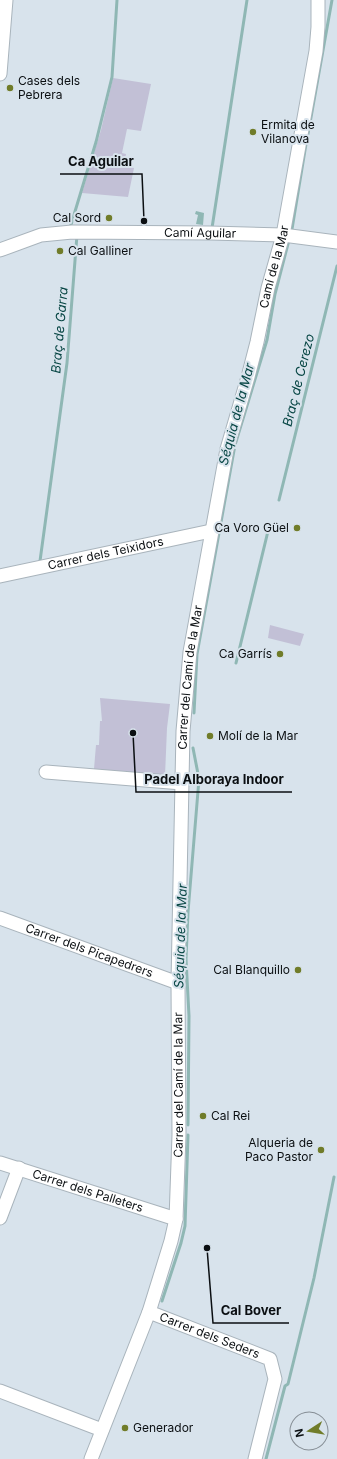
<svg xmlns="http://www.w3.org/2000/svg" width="337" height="1459" font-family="Inter,sans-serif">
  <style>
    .green { fill: #c2c0d6 }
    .water { fill: #8fb7b4 }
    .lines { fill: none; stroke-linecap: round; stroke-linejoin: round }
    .stream { stroke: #8fb7b4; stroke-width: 3 }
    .minor-casing { stroke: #a9b4bc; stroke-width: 15 }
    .minor { stroke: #fff; stroke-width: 13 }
    .poi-dot { fill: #707c29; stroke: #d8e3ec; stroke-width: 1.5 }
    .labels { text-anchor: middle; stroke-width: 4; stroke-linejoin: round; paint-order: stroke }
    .poi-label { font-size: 12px; fill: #0b0f12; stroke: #d8e3ec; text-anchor: start }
    .street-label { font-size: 12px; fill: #0b0f12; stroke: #d8e3ec }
    .water-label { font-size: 13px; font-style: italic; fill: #064543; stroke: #d8e3ec }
    .leader { fill: none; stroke: #0b0f12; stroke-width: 1.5 }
    .callout-dot { fill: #0b0f12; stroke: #d8e3ec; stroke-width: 1.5 }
    .callout-label { font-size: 13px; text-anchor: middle; font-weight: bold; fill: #0b0f12; stroke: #d8e3ec; stroke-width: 4; stroke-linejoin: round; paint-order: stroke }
  </style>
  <rect width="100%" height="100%" fill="#d8e3ec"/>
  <g class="green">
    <path d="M 113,78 L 151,84 L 141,131 L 127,129 L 122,153 L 126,154 L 124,166 L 134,168 L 128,197 L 82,193 L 101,130 Z"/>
    <path d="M 270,625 L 304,634 L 300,646 L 268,638 Z"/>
    <path d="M 100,698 L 170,704 L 167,728 L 165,776 L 94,769 L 96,745 L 99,745 L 100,721 L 102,721 Z"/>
  </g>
  <path class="water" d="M 196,211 L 204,213 L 203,225 L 196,224 L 198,215 L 195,214 Z"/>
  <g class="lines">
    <g class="stream">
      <path d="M 308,134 L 332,0"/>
      <path d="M 70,228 L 96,142 L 112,77 L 117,0"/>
      <path d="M 212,228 L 247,0"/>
      <path d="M 292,229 L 306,144"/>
      <path d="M 279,500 L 337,266"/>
      <path d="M 40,561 L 67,363 L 77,235"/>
      <path d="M 236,663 L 269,527"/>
      <path d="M 194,713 L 197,654 L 235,445 L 267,340 L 275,294 L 289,240"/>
      <path d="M 188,1125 L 189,1016 L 186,959 L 188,912 L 199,779 L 193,748"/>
      <path d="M 162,1301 L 181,1243 L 185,1226 L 188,1135"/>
      <path d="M 266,1459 L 285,1386 L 288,1384 L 314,1278 L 334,1177"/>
    </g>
    <g class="minor-casing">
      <g id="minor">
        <path d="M 0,74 L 6,0"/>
        <path id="s1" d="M 0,250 L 41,235 L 72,232 L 210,233 L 283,235 L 337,242"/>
        <path id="s2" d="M 0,576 L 211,531"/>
        <path d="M 46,772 L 182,783"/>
        <path id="s3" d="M 0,918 L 178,983"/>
        <path id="s4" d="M 0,1163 L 176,1219"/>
        <path d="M 0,1218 L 19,1168"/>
        <path id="s5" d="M 149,1312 L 270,1359 L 275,1379 L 255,1459"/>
        <path d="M 0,1391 L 102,1430"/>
        <path id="s6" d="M 91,1459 L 149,1312 L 171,1241 L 176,1219 L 179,1135 L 178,983 L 183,731 L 190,652 L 227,449 L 248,377 L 257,342 L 268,288 L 283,235 L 316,51 L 318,27 L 318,0"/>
      </g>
    </g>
    <use href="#minor" class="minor"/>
  </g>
  <g class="poi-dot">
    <circle cx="10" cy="88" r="4"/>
    <circle cx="253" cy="132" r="4"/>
    <circle cx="109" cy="218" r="4"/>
    <circle cx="60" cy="251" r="4"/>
    <circle cx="297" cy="528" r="4"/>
    <circle cx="280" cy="654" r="4"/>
    <circle cx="210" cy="736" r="4"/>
    <circle cx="298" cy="970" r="4"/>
    <circle cx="203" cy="1116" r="4"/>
    <circle cx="321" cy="1150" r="4"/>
    <circle cx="125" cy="1428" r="4"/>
  </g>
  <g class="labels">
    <g class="poi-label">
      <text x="18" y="85">Cases dels<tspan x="18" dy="14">Pebrera</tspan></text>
      <text x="261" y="129">Ermita de<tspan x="261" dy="14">Vilanova</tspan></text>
      <text x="101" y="222" text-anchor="end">Cal Sord</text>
      <text x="68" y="255">Cal Galliner</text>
      <text x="289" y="532" text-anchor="end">Ca Voro Güel</text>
      <text x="272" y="658" text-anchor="end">Ca Garrís</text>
      <text x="218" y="740">Molí de la Mar</text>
      <text x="290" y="974" text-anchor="end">Cal Blanquillo</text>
      <text x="211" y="1120">Cal Rei</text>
      <text x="313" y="1147" text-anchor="end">Alqueria de<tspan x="313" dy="14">Paco Pastor</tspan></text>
      <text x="133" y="1432">Generador</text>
    </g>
    <g class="street-label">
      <text dy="4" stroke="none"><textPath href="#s1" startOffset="203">Camí Aguilar</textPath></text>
      <text dy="4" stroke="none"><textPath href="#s6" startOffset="1217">Camí de la Mar</textPath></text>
      <text dy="4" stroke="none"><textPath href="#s2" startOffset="108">Carrer dels Teixidors</textPath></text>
      <text dy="4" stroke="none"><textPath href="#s6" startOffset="797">Carrer del Camí de la Mar</textPath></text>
      <text dy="4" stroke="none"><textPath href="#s3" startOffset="95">Carrer dels Picapedrers</textPath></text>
      <text dy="4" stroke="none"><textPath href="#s6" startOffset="389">Carrer del Camí de la Mar</textPath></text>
      <text dy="4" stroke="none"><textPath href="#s4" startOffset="92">Carrer dels Palleters</textPath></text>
      <text dy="4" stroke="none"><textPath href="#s5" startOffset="65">Carrer dels Seders</textPath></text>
    </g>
    <g class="water-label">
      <text transform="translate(59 330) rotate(-85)" y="5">Braç de Garra</text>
      <text transform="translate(298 380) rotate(-76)" y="5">Braç de Cerezo</text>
      <text transform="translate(236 414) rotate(-75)" y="5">Séquia de la Mar</text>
      <text transform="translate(180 936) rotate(-88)" y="5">Séquia de la Mar</text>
    </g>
  </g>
  <path class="leader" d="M144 221L142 174H60M133 733L136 792H292M207 1248L213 1323H289"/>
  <g class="callout-dot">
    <circle cx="144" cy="221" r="4"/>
    <circle cx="133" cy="733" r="4"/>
    <circle cx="207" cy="1248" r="4"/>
  </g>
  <g class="callout-label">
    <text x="101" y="166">Ca Aguilar</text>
    <text x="214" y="784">Padel Alboraya Indoor</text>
    <text x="251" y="1315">Cal Bover</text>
  </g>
  <g transform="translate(309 1431) rotate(258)"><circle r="19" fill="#d8e3ec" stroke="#868e95"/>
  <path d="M0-3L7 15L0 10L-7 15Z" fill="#707c29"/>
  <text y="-6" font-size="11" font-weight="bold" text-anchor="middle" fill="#0b0f12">N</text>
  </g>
</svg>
